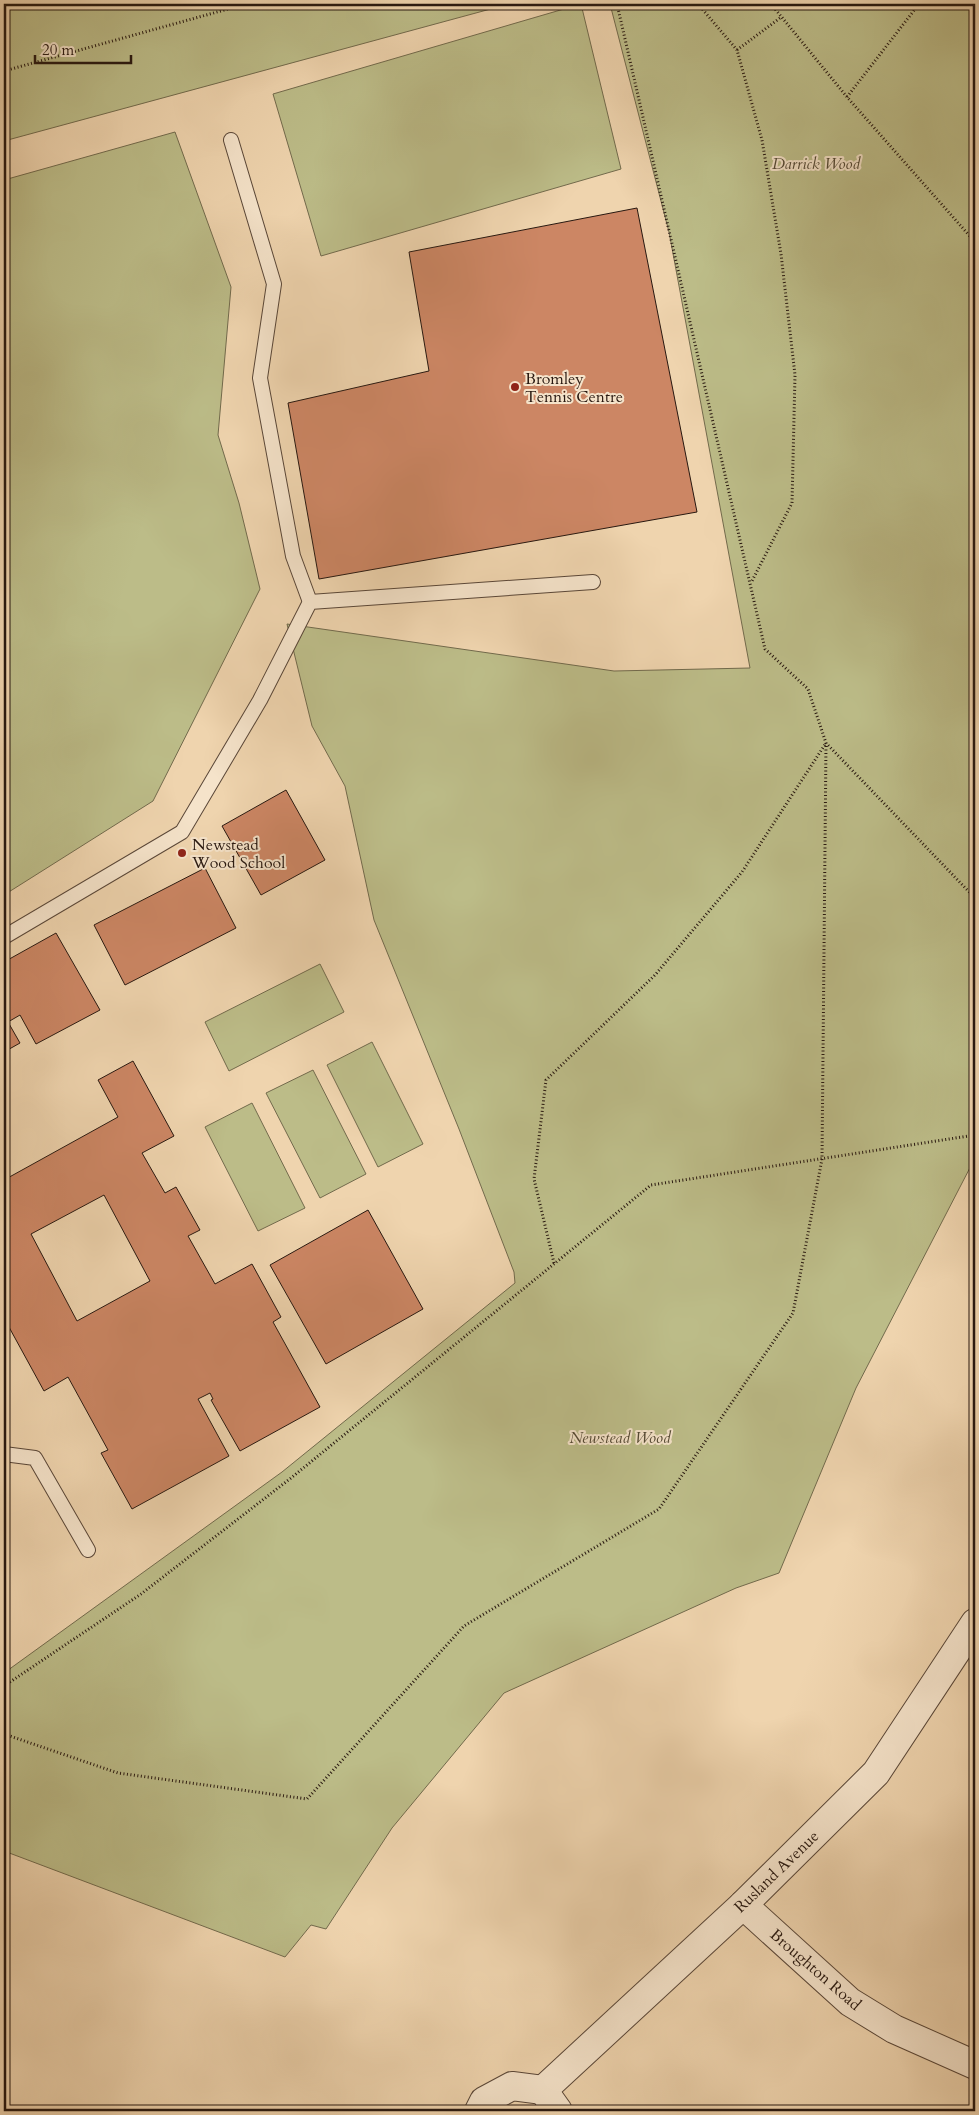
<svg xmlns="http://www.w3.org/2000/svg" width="979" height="2115" font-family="Cardo,serif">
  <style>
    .green { fill: #bcbc88; stroke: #726a4c }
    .building { fill: #cc8664; stroke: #281810; fill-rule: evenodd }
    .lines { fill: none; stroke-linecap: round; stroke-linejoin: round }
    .lane-casing { stroke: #5a4738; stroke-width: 16 }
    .street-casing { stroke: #5a4738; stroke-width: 30 }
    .path { stroke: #281810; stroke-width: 3; stroke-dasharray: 1 2.5; stroke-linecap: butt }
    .lane { stroke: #f5e3ca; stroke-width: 14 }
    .street { stroke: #f5e3ca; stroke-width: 28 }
    .poi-dot { fill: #8f2418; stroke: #f5e3ca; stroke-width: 2 }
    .labels { text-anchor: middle; stroke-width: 4; stroke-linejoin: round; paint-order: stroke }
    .park-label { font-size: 16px; font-style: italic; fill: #544934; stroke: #f5e3ca }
    .poi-label { font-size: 16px; fill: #281810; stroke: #f5e3ca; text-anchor: start }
    .street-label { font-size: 16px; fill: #281810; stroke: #f5e3ca }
  </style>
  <rect width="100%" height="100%" fill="#efd4ae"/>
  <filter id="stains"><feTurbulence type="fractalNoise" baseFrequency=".004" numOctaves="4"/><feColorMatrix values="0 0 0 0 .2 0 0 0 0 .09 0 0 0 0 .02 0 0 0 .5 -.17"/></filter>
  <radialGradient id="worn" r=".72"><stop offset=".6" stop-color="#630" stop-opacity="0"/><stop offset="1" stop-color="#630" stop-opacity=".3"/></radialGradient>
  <g class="green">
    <path d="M 4,4 L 509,4 L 4,141 Z"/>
    <path d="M 581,4 L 621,169 L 321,256 L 273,94 Z"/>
    <path d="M 610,4 L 975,4 L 975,1158 L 856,1388 L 779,1573 L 736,1588 L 504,1693 L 392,1828 L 326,1929 L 311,1925 L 285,1957 L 4,1851 L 4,1673 L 282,1472 L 515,1283 L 514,1272 L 459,1129 L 374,920 L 345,786 L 312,726 L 287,624 L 614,671 L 750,668 L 669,232 Z"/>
    <path d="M 175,132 L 231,287 L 218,435 L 239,503 L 260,589 L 153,801 L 4,895 L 4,180 Z"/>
    <path d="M 320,964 L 344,1012 L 229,1071 L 205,1022 Z"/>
    <path d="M 372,1042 L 423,1144 L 378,1167 L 327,1065 Z"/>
    <path d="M 313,1070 L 366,1174 L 320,1198 L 266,1093 Z"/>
    <path d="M 252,1103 L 305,1208 L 258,1231 L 205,1127 Z"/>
  </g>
  <g class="building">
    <path d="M 637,208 L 697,512 L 319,579 L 288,403 L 429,371 L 409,252 Z"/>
    <path d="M 286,790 L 325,860 L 261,895 L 222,826 Z"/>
    <path d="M 205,868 L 236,928 L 125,985 L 94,925 Z"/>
    <path d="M 56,933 L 100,1010 L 36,1044 L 20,1015 L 8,1022 L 20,1043 L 4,1052 L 4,962 Z"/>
    <path d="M 133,1061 L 174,1136 L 142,1153 L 165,1193 L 176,1187 L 200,1230 L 188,1236 L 215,1284 L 252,1264 L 281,1317 L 273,1322 L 320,1407 L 240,1451 L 211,1400 L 213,1399 L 210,1393 L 198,1399 L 229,1456 L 132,1509 L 101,1453 L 108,1450 L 68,1377 L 44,1391 L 4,1318 L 4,1180 L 118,1117 L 98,1080 ZM 104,1195 L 150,1281 L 77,1321 L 31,1234 Z"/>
    <path d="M 368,1210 L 423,1309 L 326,1364 L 270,1265 Z"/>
  </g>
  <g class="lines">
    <g class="lane-casing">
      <g id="lane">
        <path d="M 231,140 L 274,284 L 260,378 L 293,556 L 310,602"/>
        <path d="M 4,937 L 182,832 L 260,700 L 310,602 L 593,582"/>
        <path d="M 4,1454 L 35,1458 L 88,1550"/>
      </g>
    </g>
    <g class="street-casing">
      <g id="street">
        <path d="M 743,1905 L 850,2002 L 894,2029 L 975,2065"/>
        <path d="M 543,2090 L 743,1905 L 876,1773 L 975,1623"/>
        <path d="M 479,2111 L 484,2101 L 512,2086 L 543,2090 L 558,2111"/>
      </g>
    </g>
    <g class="path">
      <path d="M 617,4 L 765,649 L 808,689 L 826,743 L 975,898"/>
      <path d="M 698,4 L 737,50 L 762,140 L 781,254 L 795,375 L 792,503 L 751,583"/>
      <path d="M 771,4 L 847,97 L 975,242"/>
      <path d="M 737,50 L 780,18"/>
      <path d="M 4,71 L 246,4"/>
      <path d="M 847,97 L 919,4"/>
      <path d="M 554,1263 L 534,1179 L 546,1080 L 655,975 L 742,872 L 826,743"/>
      <path d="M 4,1686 L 141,1594 L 291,1478 L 651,1185 L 975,1135"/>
      <path d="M 4,1734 L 118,1773 L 307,1799 L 464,1626 L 659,1509 L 793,1313 L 822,1159 L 826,743"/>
    </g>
    <use href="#lane" class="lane"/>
    <use href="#street" class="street"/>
  </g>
  <g class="poi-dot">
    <circle cx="515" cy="387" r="5"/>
    <circle cx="182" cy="853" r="5"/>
  </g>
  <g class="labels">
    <g class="park-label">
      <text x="816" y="169">Darrick Wood</text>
      <text x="620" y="1443">Newstead Wood</text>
    </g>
    <g class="poi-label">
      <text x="525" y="384">Bromley<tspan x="525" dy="18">Tennis Centre</tspan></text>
      <text x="192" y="850">Newstead<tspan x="192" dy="18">Wood School</tspan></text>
    </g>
    <g class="street-label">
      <text transform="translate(776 1871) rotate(-44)" y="6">Rusland Avenue</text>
      <text transform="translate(816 1969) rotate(41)" y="6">Broughton Road</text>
    </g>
  </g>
  <rect width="979" height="2115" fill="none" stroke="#efd4ae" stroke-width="20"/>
  <rect x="5" y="5" width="969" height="2105" fill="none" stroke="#281810" stroke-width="2.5"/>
  <rect x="10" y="10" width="959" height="2095" fill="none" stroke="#281810"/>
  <path d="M35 55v8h96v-8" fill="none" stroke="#281810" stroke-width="2.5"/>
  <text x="42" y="55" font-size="15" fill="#281810" stroke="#f5e3ca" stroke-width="4" paint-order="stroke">20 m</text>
  <rect width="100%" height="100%" filter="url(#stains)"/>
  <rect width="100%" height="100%" fill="url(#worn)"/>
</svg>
